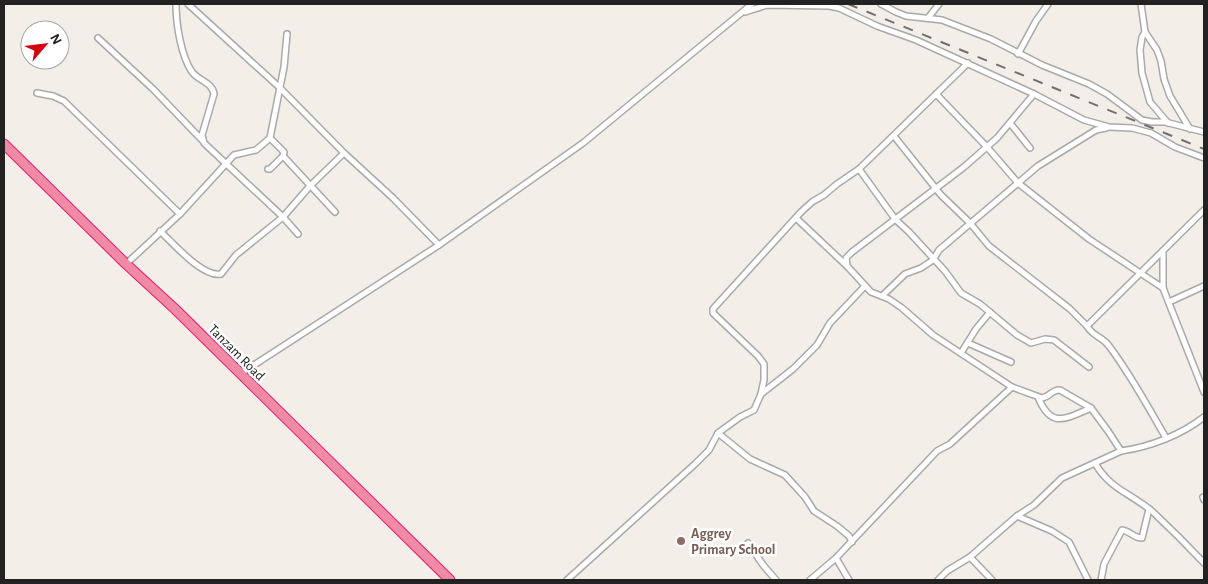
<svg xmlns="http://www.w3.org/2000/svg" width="1208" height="584" font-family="'Alegreya Sans',sans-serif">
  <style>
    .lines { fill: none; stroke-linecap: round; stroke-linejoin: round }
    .street-casing { stroke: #a9a9a9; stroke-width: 8 }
    .highway-casing { stroke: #ed1973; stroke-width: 11 }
    .street { stroke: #fff; stroke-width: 5 }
    .highway { stroke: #f08aa5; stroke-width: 9 }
    .rail { stroke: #707070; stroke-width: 2; stroke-dasharray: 10 10; stroke-linecap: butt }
    .education-dot { fill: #8d6e63; stroke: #fff; stroke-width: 2 }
    .labels { text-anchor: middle; stroke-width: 5; stroke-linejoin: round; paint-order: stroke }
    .street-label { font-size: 14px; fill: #222; stroke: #fff }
    .education-label { font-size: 14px; font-weight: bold; fill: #785e54; stroke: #fff; text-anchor: start }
  </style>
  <rect width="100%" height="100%" fill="#f3eee8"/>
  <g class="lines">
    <g class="street-casing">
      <g id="street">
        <path d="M 176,4 C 176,24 181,56 192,72 C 199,81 212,82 214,94 L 202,135 L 204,143 L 283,217 L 298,234"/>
        <path d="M 188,4 L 279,87 L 344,153 L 393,198 L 439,245"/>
        <path d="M 881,4 L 896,12 L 906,16 L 942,20 L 991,39 L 1042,65 L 1089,84 L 1107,94 L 1142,120 L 1152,122 L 1165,122 L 1204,132"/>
        <path d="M 1141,4 L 1145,32 L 1157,50 L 1161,61 L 1164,79 L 1170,96 L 1190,129"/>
        <path d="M 745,12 L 767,5 L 829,6 L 839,8 L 877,26 L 916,40 L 1034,94 L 1084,120 L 1109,127 L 1132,128 L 1151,133 L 1175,147 L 1204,158"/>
        <path d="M 928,18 L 939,4"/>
        <path d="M 1145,32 L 1142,37 L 1140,50 L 1142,73 L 1150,102 L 1168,123"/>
        <path d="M 98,38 L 153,89 L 202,140"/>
        <path d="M 1018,54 L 1036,21 L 1048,4"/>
        <path d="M 37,93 L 53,96 L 64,101 L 180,214"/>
        <path d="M 936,94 L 987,147 L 1018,183 L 1089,239 L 1163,288"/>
        <path d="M 1010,123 L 1030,148"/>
        <path d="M 894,136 L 941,195 L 970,223 L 989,246 L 1070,309 L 1087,326 L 1204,210"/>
        <path d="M 283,156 L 335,212"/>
        <path d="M 268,169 L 270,169 L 283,156 L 284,152 L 270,138"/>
        <path d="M 859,169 L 895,219 L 909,232 L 945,271 L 961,293 L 980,304 L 1017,335 L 1031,343 L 1045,339 L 1054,340 L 1089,367"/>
        <path d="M 796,218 L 847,266 L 871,292 L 889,299 L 902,308 L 933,335 L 1012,387 L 1042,398 C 1050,397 1052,389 1060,390 L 1091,408 L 1108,431 L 1121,451"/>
        <path d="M 160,231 C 173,243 203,278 221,274 L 236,255 L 283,217 L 310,186 L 344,153"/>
        <path d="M 1163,251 L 1163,288 L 1204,392"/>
        <path d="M 126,264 L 180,214 L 234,155 L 256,150 L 270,138 L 284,67 L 287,34"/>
        <path d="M 847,266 L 846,258 L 852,252 L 964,167 L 997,138 L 1034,94"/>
        <path d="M 882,296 L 905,274 L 921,268 L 933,260 L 939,250 L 1038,166 L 1096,130 L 1106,128"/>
        <path d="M 1169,302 L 1204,286"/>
        <path d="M 1087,326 C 1092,336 1103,337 1109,346 C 1131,375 1148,407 1166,438"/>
        <path d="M 968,343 L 1011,362"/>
        <path d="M 961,353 L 976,329 L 990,312"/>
        <path d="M 240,374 L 439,245 L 583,143 L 752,4"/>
        <path d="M 761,394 L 793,369 L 817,345 L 830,323 L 864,287"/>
        <path d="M 1038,397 C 1051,429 1065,419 1091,408"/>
        <path d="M 718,433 L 750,459 L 785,475 L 805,497 L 814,511 L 837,526 L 849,536 L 852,542"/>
        <path d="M 1095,463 C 1110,490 1133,494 1154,513 C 1171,529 1188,546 1204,563"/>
        <path d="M 1203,497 L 1204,500"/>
        <path d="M 1017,516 L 1052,531 L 1069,542 L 1088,580"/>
        <path d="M 748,543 L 763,565 L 776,580"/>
        <path d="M 970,557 L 992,580"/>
        <path d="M 836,558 L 849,580"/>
        <path d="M 567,580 L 695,464 L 709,450 L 718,433 L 740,417 L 754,410 L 761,394 L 764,380 L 764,364 L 758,356 L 713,313 L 713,309 L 801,212 L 812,202 L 824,195 L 837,184 L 859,169 L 968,63"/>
        <path d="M 810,580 L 836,558 L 937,451 L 950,444 L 1012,387"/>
        <path d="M 938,580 L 947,571 L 970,557 L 1017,516 L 1034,505 L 1062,478 L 1121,451 C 1150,447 1181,435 1204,417"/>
        <path d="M 1101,580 L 1104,564 L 1122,530 C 1130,531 1134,538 1142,538 L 1149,509"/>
      </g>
    </g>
    <g class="highway-casing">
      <path id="highway" d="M 4,144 L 126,264 L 175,309 L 450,580"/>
    </g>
    <use href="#street" class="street"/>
    <use href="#highway" class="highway"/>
    <path class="rail" d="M 848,4 L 1204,149"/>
  </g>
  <circle class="education-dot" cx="681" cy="541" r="5"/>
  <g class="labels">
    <g class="street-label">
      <text transform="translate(237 352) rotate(45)" y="5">Tanzam Road</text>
    </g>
    <g class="education-label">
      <text x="691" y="538">Aggrey<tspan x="691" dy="16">Primary School</tspan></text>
    </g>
  </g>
  <rect width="1208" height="584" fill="none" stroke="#222222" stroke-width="10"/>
  <g transform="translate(45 45) rotate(62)"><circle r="24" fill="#ffffff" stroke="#a7a7a7"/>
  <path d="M0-4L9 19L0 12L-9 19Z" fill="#d40011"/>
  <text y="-8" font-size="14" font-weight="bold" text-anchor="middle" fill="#222222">N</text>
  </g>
</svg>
